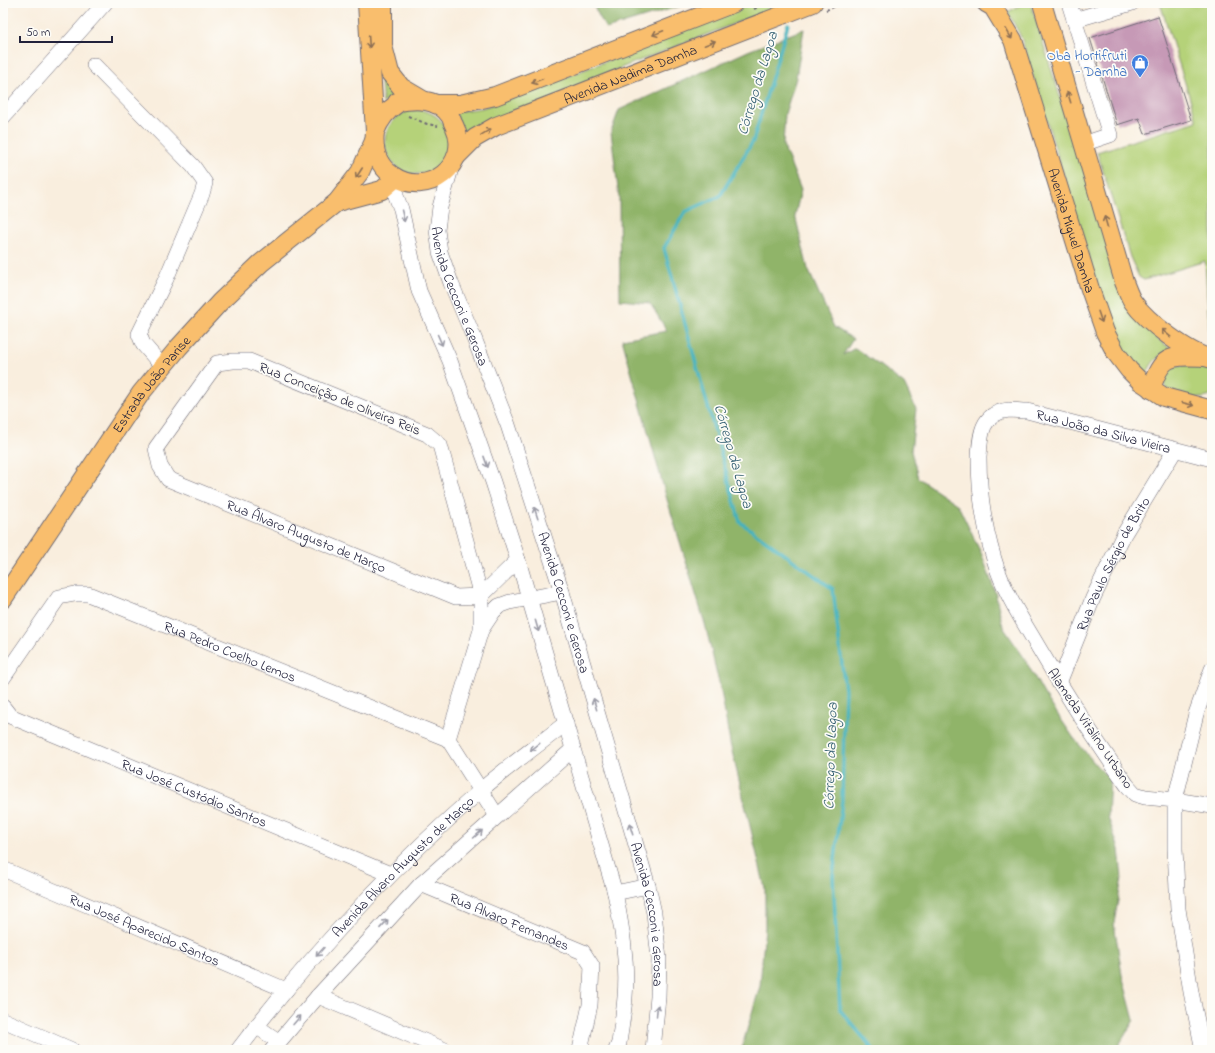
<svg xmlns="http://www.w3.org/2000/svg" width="1215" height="1053" font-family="'Indie Flower',sans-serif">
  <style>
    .green { fill: #b5d279; stroke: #6c7a5a }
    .forest { fill: #90b469; stroke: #596b52 }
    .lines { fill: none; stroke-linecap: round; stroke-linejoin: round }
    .stream { stroke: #43b2be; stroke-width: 3.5 }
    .building { fill: #c699b6 }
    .minor-casing { stroke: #6d6974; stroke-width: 16 }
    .major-casing { stroke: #6d6974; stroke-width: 20 }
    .path { stroke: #6d6974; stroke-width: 2; stroke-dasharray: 3 3; stroke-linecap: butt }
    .minor { stroke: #fff; stroke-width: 15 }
    .major { stroke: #f9be6d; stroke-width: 18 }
    .oneway { stroke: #8e7054 }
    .oneway2 { stroke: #9c9ca7 }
    .labels { text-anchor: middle; stroke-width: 3.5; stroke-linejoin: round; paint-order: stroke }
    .shop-label { font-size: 14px; fill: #366cbe; stroke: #fdfcf7; text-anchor: end }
    .street-label { font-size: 14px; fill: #22223b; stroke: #fdfcf7 }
    .water-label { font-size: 15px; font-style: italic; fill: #2f5c6f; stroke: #fdfcf7 }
  </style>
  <rect width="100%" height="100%" fill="#fdfcf7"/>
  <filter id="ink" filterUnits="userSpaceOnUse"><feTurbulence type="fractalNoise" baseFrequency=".025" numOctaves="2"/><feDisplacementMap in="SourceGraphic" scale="8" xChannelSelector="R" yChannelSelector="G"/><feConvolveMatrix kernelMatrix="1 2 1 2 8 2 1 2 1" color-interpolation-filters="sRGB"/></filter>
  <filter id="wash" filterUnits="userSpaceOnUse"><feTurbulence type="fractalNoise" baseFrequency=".012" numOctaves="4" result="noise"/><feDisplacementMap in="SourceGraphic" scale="16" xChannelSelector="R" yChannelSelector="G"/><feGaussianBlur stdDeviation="0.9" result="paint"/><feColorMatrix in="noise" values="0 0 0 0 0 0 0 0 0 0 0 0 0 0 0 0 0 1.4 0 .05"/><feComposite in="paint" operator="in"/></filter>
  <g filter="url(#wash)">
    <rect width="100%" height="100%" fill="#f9eede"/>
    <g class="green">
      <path d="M 754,3 L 787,3 L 605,74 L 466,138 L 455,112 L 482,108 L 523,94 Z"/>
      <path d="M 1024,3 L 1030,3 L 1032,8 L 1071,132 L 1140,322 L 1164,344 L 1172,349 C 1158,356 1152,360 1146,376 L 1132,364 L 1117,341 L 1101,297 L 1021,37 L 1008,12 Z"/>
      <path d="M 1160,3 L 1212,3 L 1212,345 L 1210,344 L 1205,261 L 1144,280 L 1139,277 L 1130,257 L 1097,152 L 1197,121 Z"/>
      <path d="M 380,72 L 387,74 L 402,92 L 383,103 Z"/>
      <circle cx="417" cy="142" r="32"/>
      <path d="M 1166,365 L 1201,366 L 1212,370 L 1212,395 C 1199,403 1181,393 1167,389 C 1161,381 1164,374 1166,365 Z"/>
    </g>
    <g class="forest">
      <path d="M 592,3 L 690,3 L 606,29 Z"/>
      <path d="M 804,29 L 796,78 L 785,114 L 783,145 L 801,190 L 795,215 L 808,269 L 834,327 L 853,339 L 843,355 L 855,348 L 879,365 L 904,384 L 916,409 L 911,451 L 918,478 L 958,505 L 982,555 L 995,592 L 1003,627 L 1023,656 L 1044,694 L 1073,737 L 1096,765 L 1110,779 L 1108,817 L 1119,849 L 1122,878 L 1114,923 L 1122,975 L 1134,1020 L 1116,1050 L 741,1050 L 760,986 L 765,927 L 765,888 L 730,743 L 721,691 L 705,624 L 666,496 L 622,339 L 667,331 L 650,303 L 620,300 L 619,197 L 611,132 L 619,110 L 748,51 Z"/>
    </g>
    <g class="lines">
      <path class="stream" d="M 788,24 L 753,141 L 720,196 L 685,212 L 664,248 L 740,522 L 833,589 L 845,690 L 842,801 L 833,876 L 840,1010 L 874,1050"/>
    </g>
    <g id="blocks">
      <path class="building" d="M 1158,16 L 1191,120 L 1145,134 L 1139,118 L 1117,125 L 1090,38 Z"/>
    </g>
  </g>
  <g filter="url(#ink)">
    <use href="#blocks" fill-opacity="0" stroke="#6d6974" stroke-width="1"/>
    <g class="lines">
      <g class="minor-casing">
        <g id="minor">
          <path d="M 1069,3 L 1110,135 L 1083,144"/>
          <path d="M 1074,20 L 1132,3"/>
          <path d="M 94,65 L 193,166 L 205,183 L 202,194 L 166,279 L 139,334 L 143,344 L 163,367"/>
          <path d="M 3,117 L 105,3"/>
          <path id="s1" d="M 452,165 L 440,207 L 437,230 L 440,252 L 451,283 L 474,338 L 508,425 L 562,592 L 648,886 L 654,913 L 659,959 L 658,997 L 653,1050"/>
          <path d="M 396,178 L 396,196 L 401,209 L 419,291 L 450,361 L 493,482 L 518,560 L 615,893 C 622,927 628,963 625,997 C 624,1012 621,1028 619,1043 L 616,1050"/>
          <path d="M 481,630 L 493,612 L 499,606 L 510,602 L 562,592"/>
          <path d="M 1212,669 L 1196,714 L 1175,800 L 1212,806"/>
          <path id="s2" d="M 3,678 L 59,597 L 75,594 L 88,594 L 448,739"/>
          <path id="s3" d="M 1059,683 L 1093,598 L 1124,534 L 1175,450"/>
          <path id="s4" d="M 3,707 L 10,716 L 390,874"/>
          <path id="s5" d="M 497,816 L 448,739 L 481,630 L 481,596 L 440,445 L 427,434 L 249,361 L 233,361 L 217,363 L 156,448 L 160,466 L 168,479 L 456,597 L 481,596 L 518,560"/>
          <path id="s6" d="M 3,869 L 286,990"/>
          <path id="s7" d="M 421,884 L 583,952 L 592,966 L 590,1005 L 580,1050"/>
          <path d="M 615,893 L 648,886"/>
          <path d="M 318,996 L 445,1050"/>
          <path d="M 3,1020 L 72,1050"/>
          <path d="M 256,1026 L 278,1041"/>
          <path id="s8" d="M 238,1050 C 310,956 391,869 480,791 C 507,767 537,746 566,723"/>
          <path d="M 272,1050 L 318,996 L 421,884 L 573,749"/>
          <path id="s9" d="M 1203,1050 L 1191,992 L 1178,909 L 1175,849 L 1175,800 L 1145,797 L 1135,794 L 1127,785 C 1095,740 1065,693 1037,645 C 1021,618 1003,590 994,559 C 984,526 979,492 979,458 C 980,435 981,413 1009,410 C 1014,410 1021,411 1027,411 L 1212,459"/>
        </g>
      </g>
      <g class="major-casing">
        <g id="major">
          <path d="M 367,3 L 375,132 C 373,148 377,165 392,175 C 427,200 473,164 454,125 C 452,122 452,119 450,116 C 438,98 417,99 397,102 L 397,104 C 386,111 380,119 375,132"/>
          <path d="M 383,3 L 383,46 L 390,73 L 401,87 L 423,100"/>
          <path id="s10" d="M 986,3 L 993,7 L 1013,40 L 1090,289 L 1105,332 L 1116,353 L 1129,370 L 1140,381 L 1164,397 L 1212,410"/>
          <path d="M 1042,3 L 1124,282 C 1127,289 1129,296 1133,302 C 1147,322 1188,353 1212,359"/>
          <path d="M 435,104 L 460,104 L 495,96 L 734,3"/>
          <path id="s11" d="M 456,157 L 475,138 L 496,126 L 813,3"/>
          <path d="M 337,202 L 382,190 L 396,178"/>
          <path d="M 1151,389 C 1162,354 1170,356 1204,357"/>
          <path id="s12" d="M 3,599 L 141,393 L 179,347 L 220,302 L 261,263 L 337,202 L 360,172 L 374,141"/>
        </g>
      </g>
      <g class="path">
        <path d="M 754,9 L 765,3"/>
        <path d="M 826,10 L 843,3"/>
        <path d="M 408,116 L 427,124 L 438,126"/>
      </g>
      <use href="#minor" class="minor"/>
      <use href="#major" class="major"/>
    </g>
    <defs><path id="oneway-shaft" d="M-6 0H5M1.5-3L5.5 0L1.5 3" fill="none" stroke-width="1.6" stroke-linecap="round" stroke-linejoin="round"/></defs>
    <g class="oneway">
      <use href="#oneway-shaft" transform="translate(658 33) rotate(158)"/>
      <use href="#oneway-shaft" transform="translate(1009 34) rotate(60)"/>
      <use href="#oneway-shaft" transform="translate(369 42) rotate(86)"/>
      <use href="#oneway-shaft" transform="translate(710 43) rotate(-21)"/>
      <use href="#oneway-shaft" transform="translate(537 81) rotate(158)"/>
      <use href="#oneway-shaft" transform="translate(1069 97) rotate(-107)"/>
      <use href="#oneway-shaft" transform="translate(486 132) rotate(-31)"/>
      <use href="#oneway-shaft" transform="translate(359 173) rotate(123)"/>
      <use href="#oneway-shaft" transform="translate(1106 222) rotate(-106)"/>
      <use href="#oneway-shaft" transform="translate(1100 317) rotate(71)"/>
      <use href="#oneway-shaft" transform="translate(1166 333) rotate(-141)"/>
      <use href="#oneway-shaft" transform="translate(1188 404) rotate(15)"/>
    </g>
    <g class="oneway2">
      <use href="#oneway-shaft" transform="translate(403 216) rotate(76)"/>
      <use href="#oneway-shaft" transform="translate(440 340) rotate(66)"/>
      <use href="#oneway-shaft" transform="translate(486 462) rotate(70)"/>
      <use href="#oneway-shaft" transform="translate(536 513) rotate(-108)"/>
      <use href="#oneway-shaft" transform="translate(537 626) rotate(74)"/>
      <use href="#oneway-shaft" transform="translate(595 704) rotate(-106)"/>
      <use href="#oneway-shaft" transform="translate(535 747) rotate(142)"/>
      <use href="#oneway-shaft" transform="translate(631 829) rotate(-107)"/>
      <use href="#oneway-shaft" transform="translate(478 834) rotate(-42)"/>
      <use href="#oneway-shaft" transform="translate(384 924) rotate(-47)"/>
      <use href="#oneway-shaft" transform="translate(320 952) rotate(132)"/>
      <use href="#oneway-shaft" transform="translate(657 1011) rotate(-85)"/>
      <use href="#oneway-shaft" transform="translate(297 1020) rotate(-49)"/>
    </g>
  </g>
  <defs>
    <g id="shop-pin" transform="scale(0.9)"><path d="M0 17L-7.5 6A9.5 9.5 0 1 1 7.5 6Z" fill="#3f7fe0" stroke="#fdfcf7"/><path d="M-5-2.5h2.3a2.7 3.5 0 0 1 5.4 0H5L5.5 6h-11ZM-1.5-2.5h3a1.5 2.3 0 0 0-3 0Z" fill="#fff"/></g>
  </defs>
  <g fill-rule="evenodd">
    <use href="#shop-pin" x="1140" y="63"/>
  </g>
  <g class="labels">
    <g class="shop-label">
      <text x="1127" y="60">Oba Hortifruti<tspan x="1127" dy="16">- Damha</tspan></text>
    </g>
    <g class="street-label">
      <text dy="5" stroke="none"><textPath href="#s11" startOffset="195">Avenida Nadima Damha</textPath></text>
      <text dy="5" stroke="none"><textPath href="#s10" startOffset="246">Avenida Miguel Damha</textPath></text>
      <text dy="5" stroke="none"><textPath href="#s1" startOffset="137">Avenida Cecconi e Gerosa</textPath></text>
      <text dy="5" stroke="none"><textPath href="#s12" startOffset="261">Estrada João Parise</textPath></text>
      <text transform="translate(340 398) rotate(22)" y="5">Rua Conceição de Oliveira Reis</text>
      <text dy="5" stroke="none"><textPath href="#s9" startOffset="831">Rua João da Silva Vieira</textPath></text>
      <text dy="5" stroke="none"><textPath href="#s5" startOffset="925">Rua Álvaro Augusto de Março</textPath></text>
      <text dy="5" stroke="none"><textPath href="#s3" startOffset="131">Rua Paulo Sérgio de Brito</textPath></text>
      <text dy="5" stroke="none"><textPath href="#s1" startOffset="461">Avenida Cecconi e Gerosa</textPath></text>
      <text dy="5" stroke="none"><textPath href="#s2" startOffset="281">Rua Pedro Coelho Lemos</textPath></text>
      <text transform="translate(1091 728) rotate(56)" y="5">Alameda Vitalino Urbano</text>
      <text dy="5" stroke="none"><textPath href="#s4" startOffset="211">Rua José Custódio Santos</textPath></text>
      <text dy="5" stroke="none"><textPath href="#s8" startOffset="247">Avenida Alvaro Augusto de Março</textPath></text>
      <text dy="5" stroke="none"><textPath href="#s1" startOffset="785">Avenida Cecconi e Gerosa</textPath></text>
      <text dy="5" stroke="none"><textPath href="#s7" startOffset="96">Rua Alvaro Fernandes</textPath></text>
      <text dy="5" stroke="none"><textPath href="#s6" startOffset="154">Rua José Aparecido Santos</textPath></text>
    </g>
    <g class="water-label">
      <text transform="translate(757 83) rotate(-73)" y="5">Córrego da Lagoa</text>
      <text transform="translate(734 456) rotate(74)" y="5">Córrego da Lagoa</text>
      <text transform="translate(830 756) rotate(-88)" y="5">Córrego da Lagoa</text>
    </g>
  </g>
  <rect width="1215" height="1053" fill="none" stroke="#fdfcf7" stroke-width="16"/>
  <path d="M20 36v6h92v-6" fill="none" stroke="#22223b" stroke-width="2"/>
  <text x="26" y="36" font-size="12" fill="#22223b" stroke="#fdfcf7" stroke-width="3" paint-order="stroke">50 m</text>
</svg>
